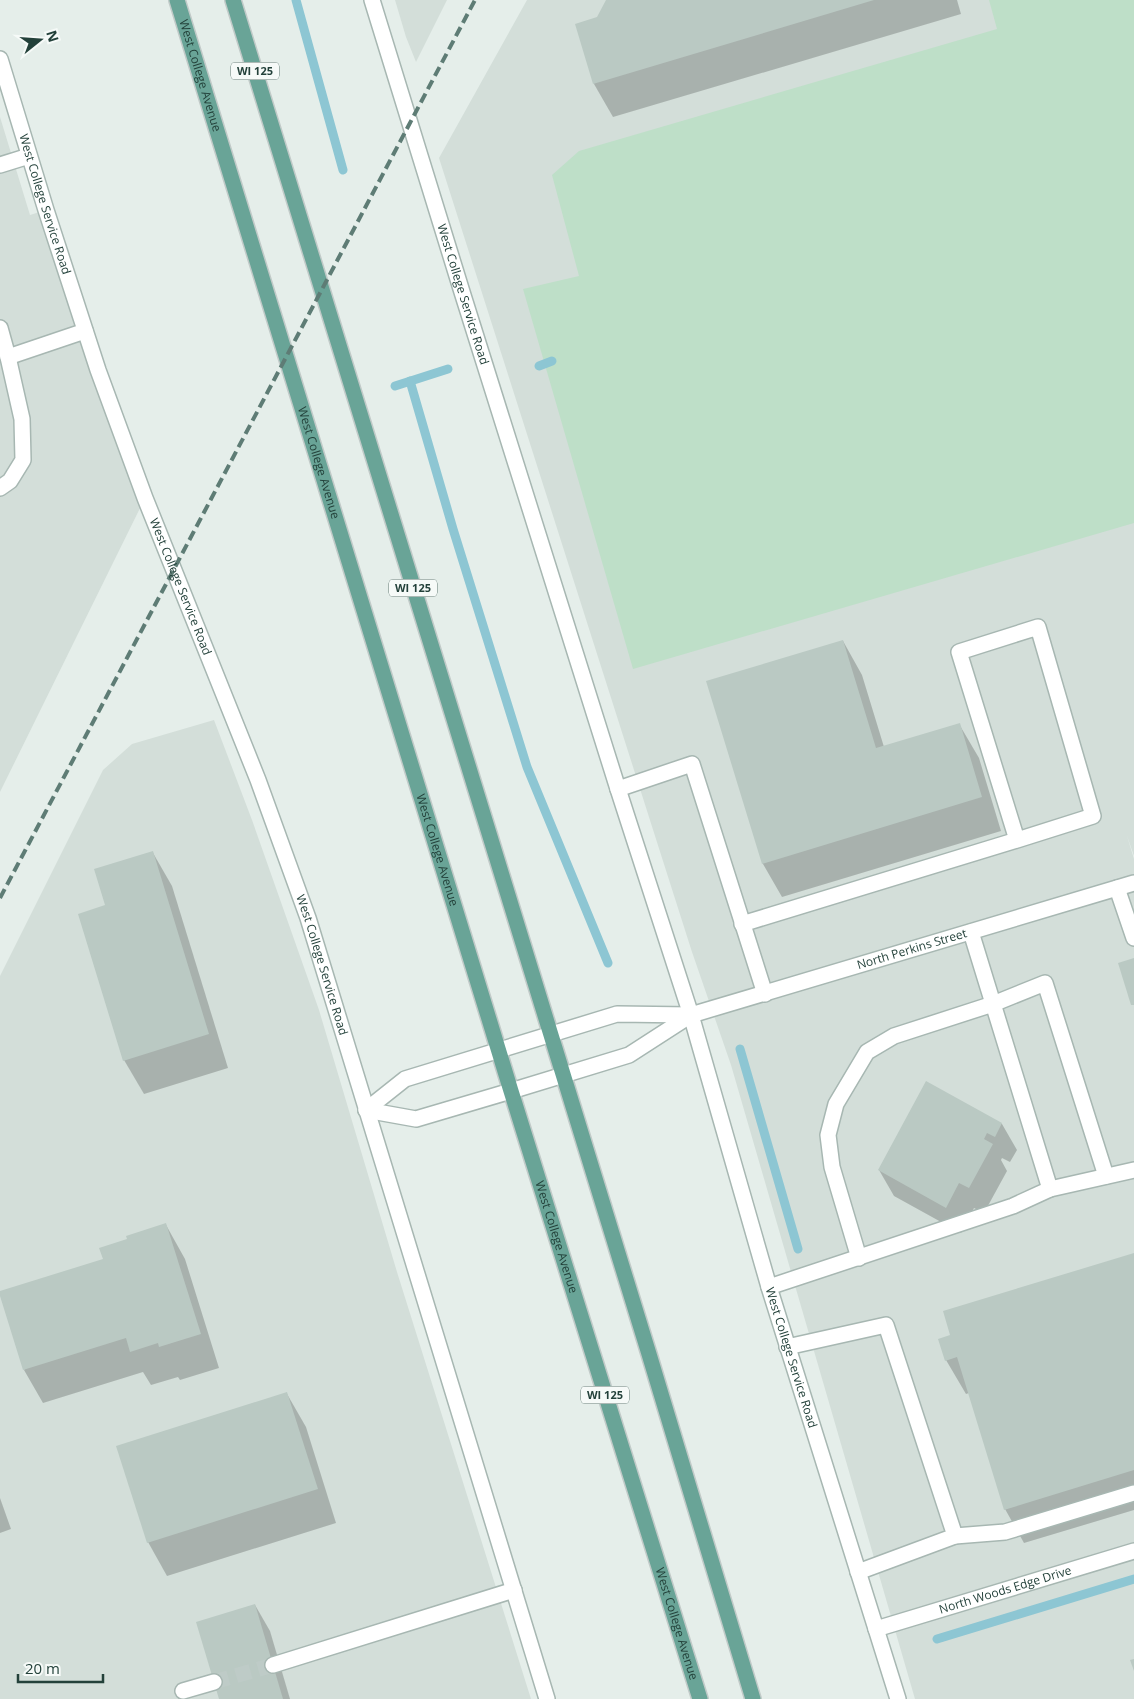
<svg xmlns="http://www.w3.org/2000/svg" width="1134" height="1699" font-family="'Open Sans',sans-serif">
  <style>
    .built { fill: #d3ded9 }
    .green { fill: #bedfc8 }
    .shadow { fill: #0003 }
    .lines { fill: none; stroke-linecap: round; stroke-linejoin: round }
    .stream { stroke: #8dc6d3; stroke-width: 9 }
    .building { fill: #bac9c3 }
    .minor-tunnel { stroke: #becbc7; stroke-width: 15; stroke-dasharray: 15 8; stroke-linecap: butt }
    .minor-casing { stroke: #a7b7b2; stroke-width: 18 }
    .major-casing { stroke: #c1cac8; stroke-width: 18 }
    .minor { stroke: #fff; stroke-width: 15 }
    .major { stroke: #69a497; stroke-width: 15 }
    .rail { stroke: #5e7c75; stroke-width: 4; stroke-dasharray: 10 5; stroke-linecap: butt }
    .labels { text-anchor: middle; stroke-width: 4; stroke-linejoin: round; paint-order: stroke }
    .shield { fill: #f6faf8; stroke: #627873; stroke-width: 1 }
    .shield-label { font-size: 11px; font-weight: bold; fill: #23413a }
    .street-label { font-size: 12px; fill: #23413a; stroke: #f6faf8 }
  </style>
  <rect width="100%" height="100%" fill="#e5eeea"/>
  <g class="built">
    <path d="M 395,0 L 447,0 L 416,62 L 406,37 Z"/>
    <path d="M 527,0 L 1134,0 L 1134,856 L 1127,836 L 1134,859 L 1134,1699 L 915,1699 L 731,1065 L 692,952 L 439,158 Z"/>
    <path d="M 0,117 L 30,215 L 46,210 L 145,498 L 0,792 Z"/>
    <path d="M 214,720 L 252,820 L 319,1010 L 397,1272 L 531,1699 L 0,1699 L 0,976 L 103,770 L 132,744 Z"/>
  </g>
  <path class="green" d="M 989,0 L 1134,0 L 1134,523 L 633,669 L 523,289 L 579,276 L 552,175 L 579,151 L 997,29 Z"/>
  <g class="shadow">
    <path d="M 607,0 L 957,0 L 961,14 L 613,117 L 594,84 L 598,18 Z"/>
    <path d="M 843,641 L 862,675 L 884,747 L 959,724 L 979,758 L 1001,831 L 782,897 L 763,864 L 708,682 Z"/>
    <path d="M 153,853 L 172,886 L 228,1068 L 144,1094 L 124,1060 L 107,906 Z"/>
    <path d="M 927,1083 L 1002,1124 L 1017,1150 L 1010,1162 L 1002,1158 L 1001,1160 L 1007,1171 L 984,1213 L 974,1208 L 961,1233 L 894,1196 L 879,1170 Z"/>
    <path d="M 166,1225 L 185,1259 L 219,1368 L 180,1380 L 178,1377 L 151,1385 L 143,1372 L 43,1403 L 24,1370 L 104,1260 Z"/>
    <path d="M 1134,1254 L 1134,1510 L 1024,1543 L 1005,1509 L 969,1393 L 966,1394 L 946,1360 L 951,1336 Z"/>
    <path d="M 287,1394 L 306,1427 L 336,1523 L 167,1576 L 148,1542 Z"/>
    <path d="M 0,1498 L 11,1529 L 0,1533 Z"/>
    <path d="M 255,1605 L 270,1631 L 290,1699 L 220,1699 Z"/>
  </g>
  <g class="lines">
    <g class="stream">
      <path d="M 296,0 L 343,170"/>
      <path d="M 539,366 L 552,361"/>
      <path d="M 410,381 L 453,529 L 527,767 L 608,963"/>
      <path d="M 395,386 L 448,369"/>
      <path d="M 740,1049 L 798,1249"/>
      <path d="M 937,1639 L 1134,1579"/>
    </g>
  </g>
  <g class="building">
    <path d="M 606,0 L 874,0 L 593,84 L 575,24 L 597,17 Z"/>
    <path d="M 843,640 L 876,748 L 960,723 L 982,797 L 762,864 L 706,681 Z"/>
    <path d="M 153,851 L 209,1034 L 123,1061 L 78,914 L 105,905 L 94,869 Z"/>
    <path d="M 1134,958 L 1134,1005 L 1131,1005 L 1118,963 Z"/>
    <path d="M 926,1081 L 1002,1123 L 995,1137 L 987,1133 L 984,1139 L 993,1144 L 969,1188 L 959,1183 L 946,1208 L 878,1170 Z"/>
    <path d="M 166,1223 L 201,1334 L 159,1347 L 158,1343 L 130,1352 L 126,1338 L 23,1370 L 0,1296 L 0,1291 L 103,1259 L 99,1248 L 127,1239 L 126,1236 Z"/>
    <path d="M 1134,1253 L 1134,1470 L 1004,1510 L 957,1357 L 945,1361 L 938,1339 L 950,1335 L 943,1311 Z"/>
    <path d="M 287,1392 L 318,1489 L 147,1543 L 116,1446 Z"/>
    <path d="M 255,1604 L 283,1699 L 219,1699 L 196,1622 Z"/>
    <path d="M 1134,1659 L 1134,1671 L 1130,1660 Z"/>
  </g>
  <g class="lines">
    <path class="minor-tunnel" d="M 214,1682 L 273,1665"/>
    <g class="minor-casing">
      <g id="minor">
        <path id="s1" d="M 372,0 L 462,292 L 618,789 L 691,1015 L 769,1287 L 898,1699"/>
        <path id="s2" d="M 0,59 L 46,210 L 98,370 L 145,498 L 258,780 L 308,918 L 547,1699"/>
        <path d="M 0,165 L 29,156"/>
        <path d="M 0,328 L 8,357 L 22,419 L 23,460 L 10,481 L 0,488"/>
        <path d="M 8,357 L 85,331"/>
        <path d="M 618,789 L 692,764 L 765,994"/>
        <path d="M 1117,888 L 1134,938"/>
        <path d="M 742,924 L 1017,840 L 959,652 L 1038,627 L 1093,816 L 1017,840"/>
        <path id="s3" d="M 366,1110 L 405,1079 L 617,1014 L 691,1015 L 1134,883"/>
        <path d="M 366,1110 L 416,1119 L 511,1091 L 629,1055 L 691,1015"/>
        <path d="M 1050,1189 L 1134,1170"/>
        <path d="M 859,1258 L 832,1167 L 828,1135 L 836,1104 L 867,1052 L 894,1036 L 993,1004 L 1045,983 L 1106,1176"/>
        <path d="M 769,1287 L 1013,1206 L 1050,1189 L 971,932"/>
        <path d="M 787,1347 L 886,1325 L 955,1536 L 858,1572"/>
        <path d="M 955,1536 L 1005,1532 L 1134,1493"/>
        <path id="s4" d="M 876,1629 L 1134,1551"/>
        <path d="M 273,1665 L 514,1590"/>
        <path d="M 183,1691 L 214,1682"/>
      </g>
    </g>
    <g class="major-casing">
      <g id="major">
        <path id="s5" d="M 177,0 L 511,1091 L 700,1699"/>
        <path d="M 233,0 L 649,1354 L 753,1699"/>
      </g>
    </g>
    <use href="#minor" class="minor"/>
    <use href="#major" class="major"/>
    <path class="rail" d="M 0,898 L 475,0"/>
  </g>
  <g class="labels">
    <g class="shield">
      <rect x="231" y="62.5" width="48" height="17" rx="4"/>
      <rect x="389" y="579.5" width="48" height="17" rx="4"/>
      <rect x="581" y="1386.5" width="48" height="17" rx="4"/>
    </g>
    <g class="shield-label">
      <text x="255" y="75">WI 125</text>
      <text x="413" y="592">WI 125</text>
      <text x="605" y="1399">WI 125</text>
    </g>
    <g class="street-label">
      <text dy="4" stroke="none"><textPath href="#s5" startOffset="79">West College Avenue</textPath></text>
      <text dy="4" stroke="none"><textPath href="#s2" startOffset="152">West College Service Road</textPath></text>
      <text dy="4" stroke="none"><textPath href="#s1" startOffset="308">West College Service Road</textPath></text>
      <text dy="4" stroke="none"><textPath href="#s5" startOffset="484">West College Avenue</textPath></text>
      <text dy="4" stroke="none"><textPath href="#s2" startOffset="558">West College Service Road</textPath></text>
      <text dy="4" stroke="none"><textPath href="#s5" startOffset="889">West College Avenue</textPath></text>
      <text dy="4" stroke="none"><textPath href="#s3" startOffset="576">North Perkins Street</textPath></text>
      <text dy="4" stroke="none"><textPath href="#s2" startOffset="962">West College Service Road</textPath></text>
      <text dy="4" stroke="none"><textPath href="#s5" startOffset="1294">West College Avenue</textPath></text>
      <text dy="4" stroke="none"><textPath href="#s1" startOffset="1421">West College Service Road</textPath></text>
      <text dy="4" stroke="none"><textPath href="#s4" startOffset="135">North Woods Edge Drive</textPath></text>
      <text dy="4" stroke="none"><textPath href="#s5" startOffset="1699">West College Avenue</textPath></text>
    </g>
  </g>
  <g transform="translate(40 40) rotate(73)" stroke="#f6faf8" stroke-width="4" paint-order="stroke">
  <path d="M0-4L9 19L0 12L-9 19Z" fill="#23413a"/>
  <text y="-8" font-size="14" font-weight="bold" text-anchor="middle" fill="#23413a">N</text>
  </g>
  <path d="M18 1674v8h85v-8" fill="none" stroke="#23413a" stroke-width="2.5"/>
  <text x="25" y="1674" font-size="15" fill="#23413a" stroke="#f6faf8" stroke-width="4" paint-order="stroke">20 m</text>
</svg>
